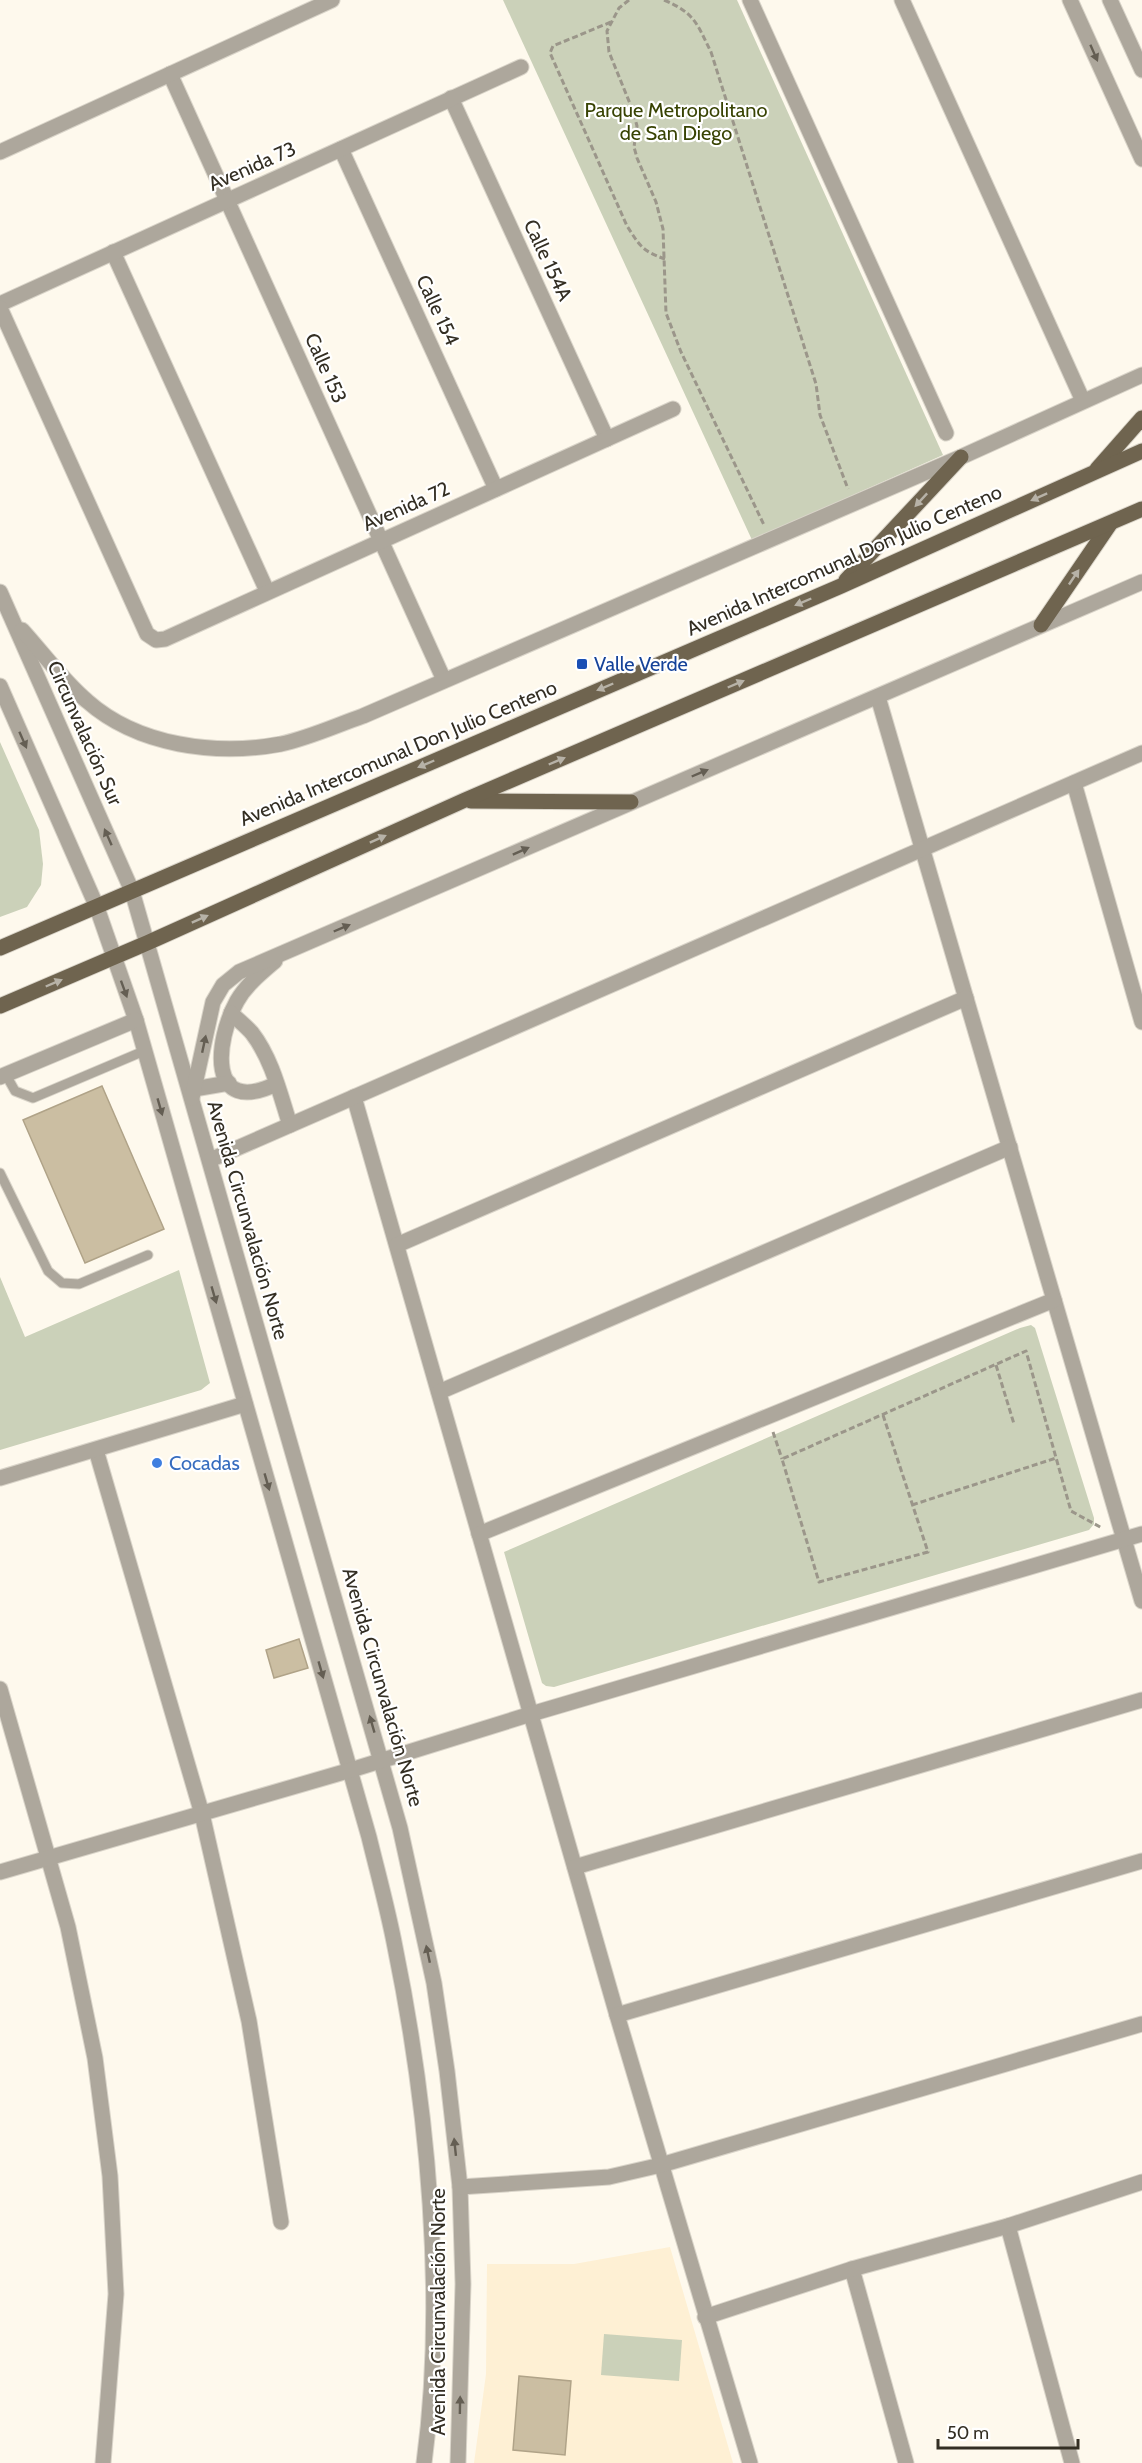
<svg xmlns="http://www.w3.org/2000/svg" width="1142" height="2463" font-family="Cabin,sans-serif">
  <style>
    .built { fill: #fef0d4 }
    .green { fill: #cbd1b9 }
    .building { fill: #cbbea2; stroke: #b0a388; stroke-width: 1.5 }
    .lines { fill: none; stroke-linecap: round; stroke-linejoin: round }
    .service-casing { stroke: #d9d4c9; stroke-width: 11 }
    .minor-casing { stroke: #d9d4c9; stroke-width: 17 }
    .primary-casing { stroke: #d9d4c9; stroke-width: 17 }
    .path { stroke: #9b968a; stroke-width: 3; stroke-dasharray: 6 3; stroke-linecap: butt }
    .service { stroke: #ada79c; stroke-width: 9 }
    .minor { stroke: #ada79c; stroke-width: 15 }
    .primary { stroke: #6f644f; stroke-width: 15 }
    .oneway { fill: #645e53 }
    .oneway2 { fill: #b7b2a7 }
    .transit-dot { fill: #1a4fb4; stroke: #fff; stroke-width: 2 }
    .shop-dot { fill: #3f7fe0; stroke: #fff; stroke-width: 2 }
    .labels { text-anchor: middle; stroke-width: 4.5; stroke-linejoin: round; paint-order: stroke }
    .park-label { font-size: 20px; fill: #384303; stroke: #fff }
    .street-label { font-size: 20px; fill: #332e23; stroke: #fff }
    .transit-label { font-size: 20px; fill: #164399; stroke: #fff; text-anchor: start }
    .shop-label { font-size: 20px; fill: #366cbe; stroke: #fff; text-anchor: start }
  </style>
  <rect width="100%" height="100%" fill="#fef9ed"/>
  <path class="built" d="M 670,2247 L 733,2463 L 474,2463 L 486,2374 L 487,2264 L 574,2264 Z"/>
  <g class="green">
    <path d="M 503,0 L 737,0 L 943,455 L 752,540 Z"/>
    <path d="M 0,742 L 39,830 L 43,864 L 41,885 L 27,907 L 0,917 Z"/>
    <path d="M 179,1270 L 210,1383 L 201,1390 L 0,1450 L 0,1277 L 25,1337 Z"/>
    <path d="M 1031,1325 L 1035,1328 L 1094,1518 L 1094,1524 L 1089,1530 L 554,1687 L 546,1686 L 542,1683 L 504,1552 L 1020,1328 Z"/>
    <path d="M 604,2334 L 682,2340 L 679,2381 L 601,2375 Z"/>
  </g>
  <g class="building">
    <path d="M 102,1086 L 164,1229 L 85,1263 L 23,1120 Z"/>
    <path d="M 299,1639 L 308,1668 L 274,1678 L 266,1650 Z"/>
    <path d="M 519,2376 L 571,2381 L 565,2455 L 513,2450 Z"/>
  </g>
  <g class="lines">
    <g class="service-casing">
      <g id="service">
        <path d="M 6,1075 L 15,1091 L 33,1098 L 144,1051"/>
        <path d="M 0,1173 L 48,1271 L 62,1283 L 79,1284 L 148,1255"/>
      </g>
    </g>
    <g class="minor-casing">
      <g id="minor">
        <path d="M 750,0 L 946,433"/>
        <path d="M 902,0 L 1083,401"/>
        <path d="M 1070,0 L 1142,159"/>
        <path d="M 1110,0 L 1142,70"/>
        <path d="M 170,74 L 444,680"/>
        <path d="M 451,98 L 607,439"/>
        <path d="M 341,149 L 496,489"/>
        <path d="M 0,152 L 332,0"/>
        <path d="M 113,252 L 267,591"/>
        <path d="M 0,304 L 521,67"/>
        <path d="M 0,308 L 147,634 L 156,640 L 165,639 L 673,409"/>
        <path d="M 0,592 L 132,891 L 400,1828 L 434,1983 L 447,2071 L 460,2187 L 463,2284 L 458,2463"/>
        <path d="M 22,630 C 43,653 63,681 87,701 C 138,746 216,756 281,744 C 309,738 337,725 363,716 L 961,457 L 1142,375"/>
        <path d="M 0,686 L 96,905 L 136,1020 L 369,1837 C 378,1874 388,1910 395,1947 C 428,2108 446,2300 424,2463"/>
        <path d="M 878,697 L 1142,1601"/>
        <path d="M 1074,783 L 1142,1022"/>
        <path d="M 275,961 C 261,973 246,985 237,1001 C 215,1041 207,1117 276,1084"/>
        <path d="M 231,1013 C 238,1020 246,1026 252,1033 C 272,1059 280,1094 290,1125"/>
        <path d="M 0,1077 L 136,1020"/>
        <path d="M 194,1089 L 229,1083"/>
        <path d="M 354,1097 L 617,2015 L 750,2463"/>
        <path d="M 192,1098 L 213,1002 L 223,985 L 239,972 L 1142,582"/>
        <path d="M 210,1160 L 1142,753"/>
        <path d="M 397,1245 L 966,998"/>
        <path d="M 439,1392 L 1010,1147"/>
        <path d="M 96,1450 L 202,1814 L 249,2021 L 281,2222"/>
        <path d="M 0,1478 L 245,1404"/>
        <path d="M 479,1534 L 1054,1300"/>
        <path d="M 0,1689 L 68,1927 L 95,2058 L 110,2176 L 116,2294 L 103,2463"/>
        <path d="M 575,1867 L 1142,1700"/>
        <path d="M 0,1872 L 351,1770 L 531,1714 L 1142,1534"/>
        <path d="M 617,2015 L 1142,1861"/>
        <path d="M 460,2187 L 609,2177 L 661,2165 L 1142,2024"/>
        <path d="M 1008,2226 L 1072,2463"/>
        <path d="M 852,2269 L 906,2463"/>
        <path d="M 705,2317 L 852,2269 L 1008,2226 L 1142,2182"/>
      </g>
    </g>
    <g class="primary-casing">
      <g id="primary">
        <path d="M 1097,469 L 1142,418"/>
        <path d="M 846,580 L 961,457"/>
        <path d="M 1041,625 L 1110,524"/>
        <path d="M 471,801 L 631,802"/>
        <path d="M 0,948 L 841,586 L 1142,451"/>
        <path d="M 0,1006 L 147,943 L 465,800 L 1142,509"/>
      </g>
    </g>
    <g class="path">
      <path d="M 629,0 L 619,8 L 607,31 L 609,52 L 633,111 L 637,126 L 634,147 L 637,158 L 656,202 L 663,229 L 666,313 L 681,352 L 764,525"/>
      <path d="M 664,0 C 695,13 697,24 711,52 L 816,384 L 820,415 L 848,489"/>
      <path d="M 611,22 L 553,46 L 550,53 L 627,226 C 640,246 642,251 665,259"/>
      <path d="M 996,1365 L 1014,1424"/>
      <path d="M 883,1415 L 928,1552 L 819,1582 L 782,1459 L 1026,1351 L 1071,1511 L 1102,1528"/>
      <path d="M 773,1432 L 782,1459"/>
      <path d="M 912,1505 L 1056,1458"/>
    </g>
    <use href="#service" class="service"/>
    <use href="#minor" class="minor"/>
    <use href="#primary" class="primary"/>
  </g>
  <defs><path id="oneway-solid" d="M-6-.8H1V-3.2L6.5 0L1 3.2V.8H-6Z" transform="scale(1.5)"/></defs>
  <g class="oneway">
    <use href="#oneway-solid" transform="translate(1094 53) rotate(66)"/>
    <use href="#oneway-solid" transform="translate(23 740) rotate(66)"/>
    <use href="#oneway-solid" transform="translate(700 773) rotate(-23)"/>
    <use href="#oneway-solid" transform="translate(108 837) rotate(-114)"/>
    <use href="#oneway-solid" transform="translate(521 851) rotate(-24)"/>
    <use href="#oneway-solid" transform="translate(342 928) rotate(-23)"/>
    <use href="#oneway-solid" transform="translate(124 989) rotate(70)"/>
    <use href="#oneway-solid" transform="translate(204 1044) rotate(-78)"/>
    <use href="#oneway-solid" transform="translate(160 1107) rotate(74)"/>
    <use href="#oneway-solid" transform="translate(214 1295) rotate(74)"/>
    <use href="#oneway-solid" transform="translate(267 1482) rotate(74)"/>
    <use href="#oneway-solid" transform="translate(321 1670) rotate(74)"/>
    <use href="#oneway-solid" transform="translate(372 1724) rotate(-106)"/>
    <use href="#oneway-solid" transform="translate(428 1954) rotate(-102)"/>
    <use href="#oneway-solid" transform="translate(455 2147) rotate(-96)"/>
    <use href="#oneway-solid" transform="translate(460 2405) rotate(-89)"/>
  </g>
  <g class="oneway2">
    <use href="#oneway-solid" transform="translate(1039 497) rotate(156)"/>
    <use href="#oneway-solid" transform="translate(921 500) rotate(133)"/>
    <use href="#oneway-solid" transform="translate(1074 577) rotate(-56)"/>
    <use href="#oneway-solid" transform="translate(803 602) rotate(157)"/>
    <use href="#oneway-solid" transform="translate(736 684) rotate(-23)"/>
    <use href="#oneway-solid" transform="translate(605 687) rotate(157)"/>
    <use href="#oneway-solid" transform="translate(557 761) rotate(-23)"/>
    <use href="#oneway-solid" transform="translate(426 764) rotate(157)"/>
    <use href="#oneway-solid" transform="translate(378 839) rotate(-24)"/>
    <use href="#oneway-solid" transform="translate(200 919) rotate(-24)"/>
    <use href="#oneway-solid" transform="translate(54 983) rotate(-23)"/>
  </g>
  <rect class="transit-dot" x="576" y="658" width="12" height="12" rx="3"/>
  <circle class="shop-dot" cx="157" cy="1463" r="6"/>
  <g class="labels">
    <g class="park-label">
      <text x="676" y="117">Parque Metropolitano<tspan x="676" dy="23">de San Diego</tspan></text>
    </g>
    <g class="street-label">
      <text transform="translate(252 166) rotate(-24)" y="7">Avenida 73</text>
      <text transform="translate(548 260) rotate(65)" y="7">Calle 154A</text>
      <text transform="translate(438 310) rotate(65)" y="7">Calle 154</text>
      <text transform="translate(326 368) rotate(66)" y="7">Calle 153</text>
      <text transform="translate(406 506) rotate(-24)" y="7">Avenida 72</text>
      <text transform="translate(844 560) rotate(-24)" y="7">Avenida Intercomunal Don Julio Centeno</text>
      <text transform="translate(85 733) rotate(66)" y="7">Circunvalación Sur</text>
      <text transform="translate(398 753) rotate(-23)" y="7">Avenida Intercomunal Don Julio Centeno</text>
      <text transform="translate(248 1220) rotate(74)" y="7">Avenida Circunvalación Norte</text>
      <text transform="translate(383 1687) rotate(74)" y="7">Avenida Circunvalación Norte</text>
      <text transform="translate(438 2312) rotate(-90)" y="7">Avenida Circunvalación Norte</text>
    </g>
    <g class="transit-label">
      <text x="594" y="671">Valle Verde</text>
    </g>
    <g class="shop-label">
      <text x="169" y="1470">Cocadas</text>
    </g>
  </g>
  <path d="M938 2439v9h140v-9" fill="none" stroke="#332e23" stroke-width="3"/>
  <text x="947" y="2439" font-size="18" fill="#332e23" stroke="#ffffff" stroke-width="4.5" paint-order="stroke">50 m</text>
</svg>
